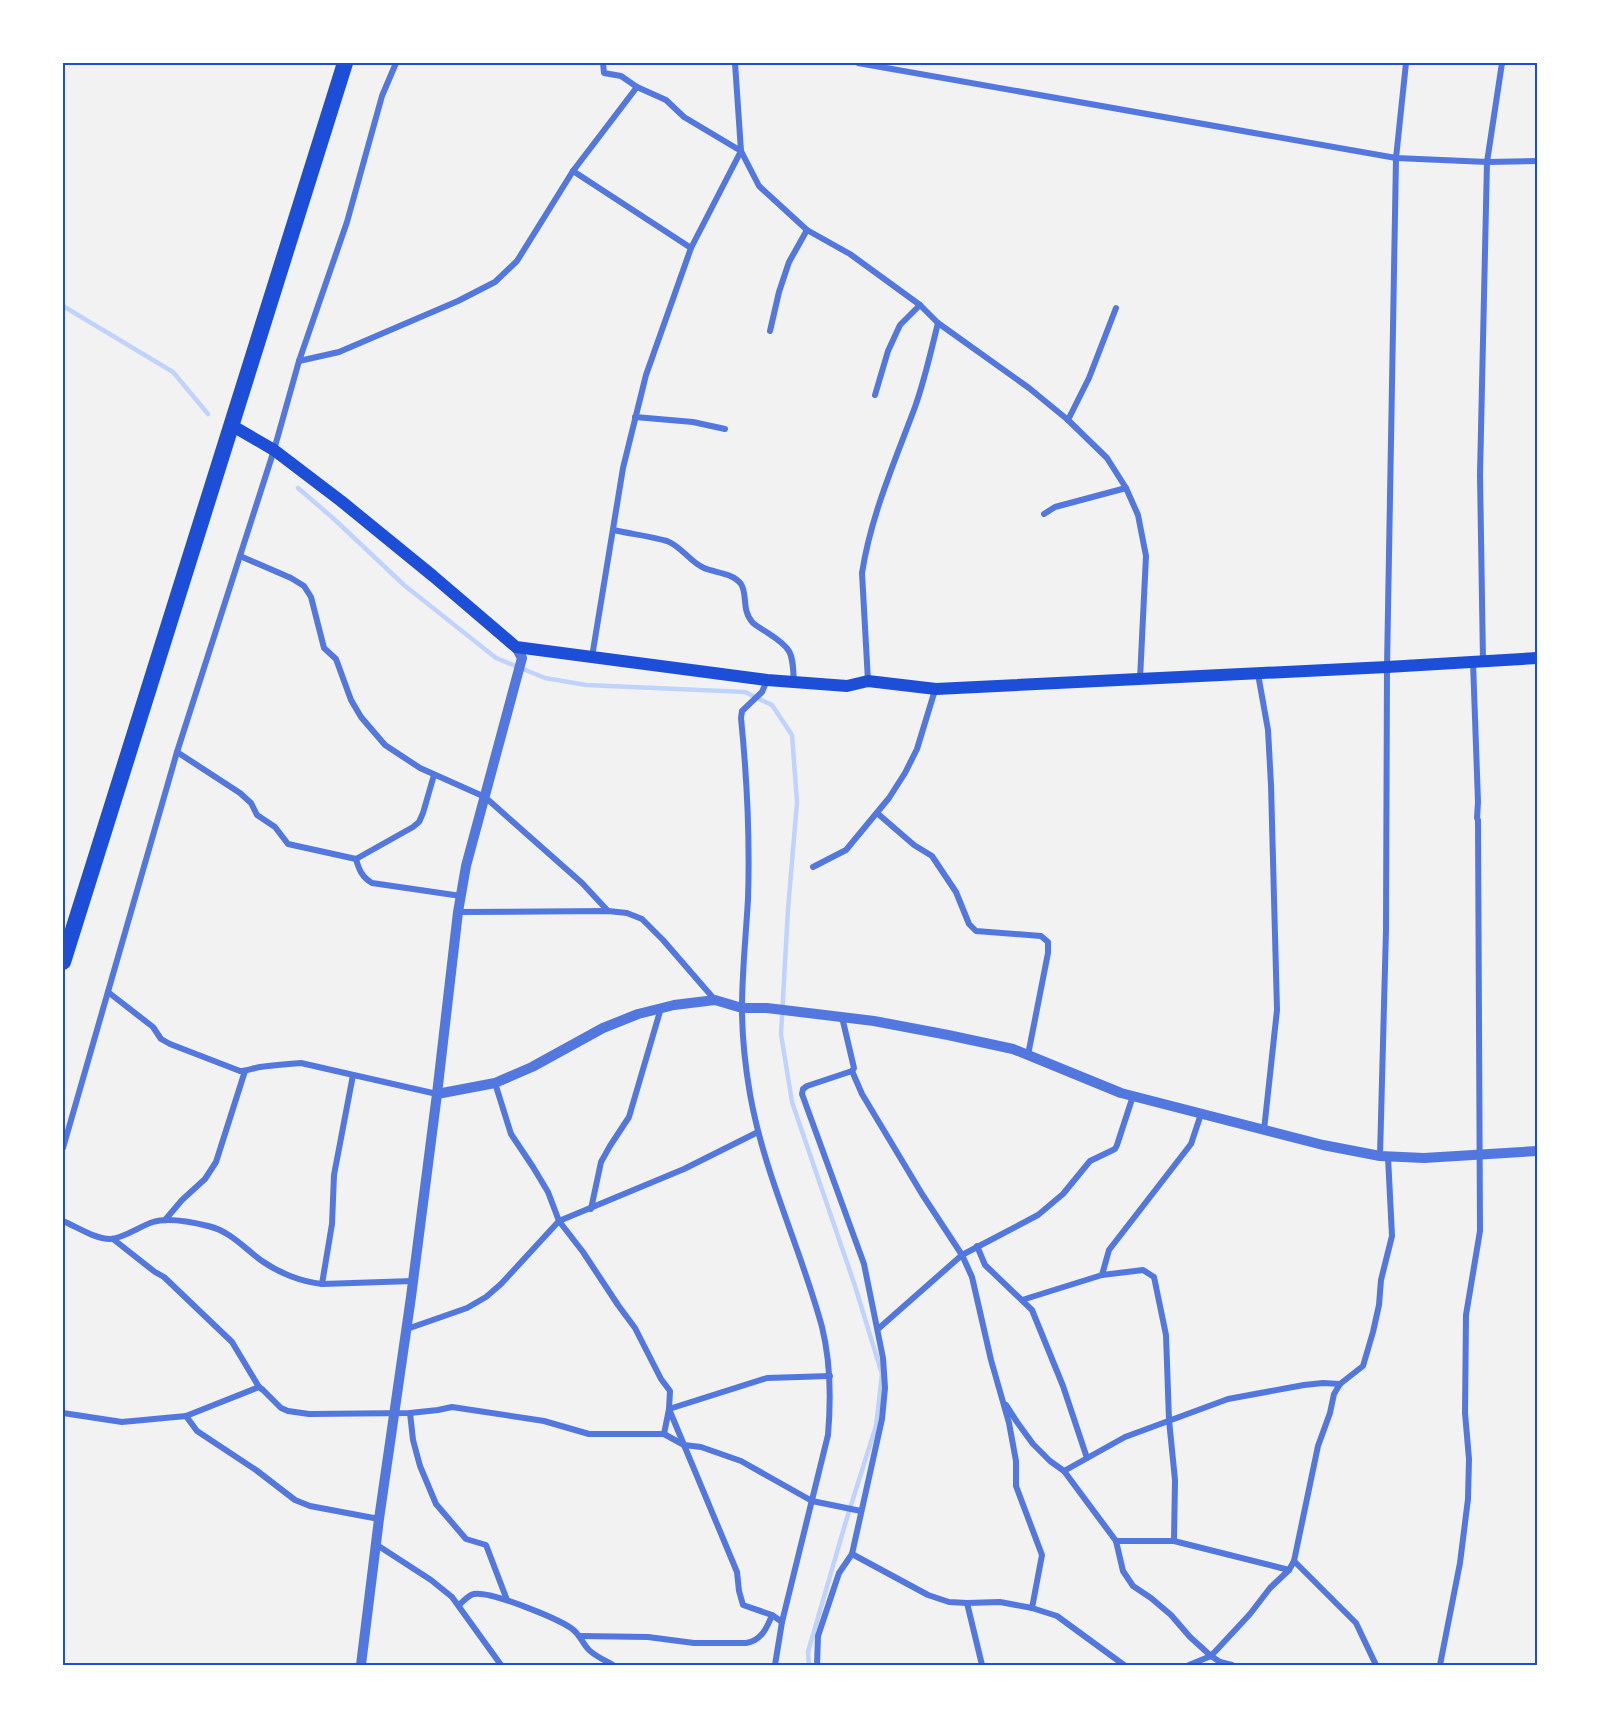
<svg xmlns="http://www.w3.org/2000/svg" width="1600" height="1728" font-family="'Roboto Condensed',sans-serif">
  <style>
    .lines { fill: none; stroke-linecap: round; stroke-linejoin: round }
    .stream { stroke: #bfd3fe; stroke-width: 4.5 }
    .minor { stroke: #5277de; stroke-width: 6 }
    .tertiary { stroke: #5277de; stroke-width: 10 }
    .secondary { stroke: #1d4ed8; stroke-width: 12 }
    .trunk { stroke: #1d4ed8; stroke-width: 16 }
    .neatline { fill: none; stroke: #1d4ed8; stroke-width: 2 }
  </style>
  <rect width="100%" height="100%" fill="#f2f2f2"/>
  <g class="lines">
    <g class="stream">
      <path d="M 63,306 L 173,372 L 208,414"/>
      <path d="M 298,488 L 334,519 L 404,585 L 496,658 L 545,678 L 586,685 L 745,692 L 772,705 L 792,735 L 797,802 L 788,909 L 781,1034 L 792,1102 L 855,1286 L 882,1374 L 876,1426 L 846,1521 L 808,1652 L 809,1665"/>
    </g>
    <g class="minor">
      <path d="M 603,63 L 604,73 L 621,76 L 637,87 L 666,100 L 684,117 L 741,151 L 759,186 L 807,230 L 850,254 L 920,305 L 938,323 L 1029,388 L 1068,420 L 1107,458 L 1126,488 L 1138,515 L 1146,556 L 1140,679"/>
      <path d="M 858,63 L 1396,158 L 1487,162 L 1537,161"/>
      <path d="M 573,171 L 691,248"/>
      <path d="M 770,331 L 779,292 L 789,262 L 807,230"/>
      <path d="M 299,361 L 339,352 L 458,301 L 495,282 L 517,261 L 573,171 L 637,87"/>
      <path d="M 875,395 L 888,351 L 900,325 L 920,305"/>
      <path d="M 635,417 L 693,422 L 725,429"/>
      <path d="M 1068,420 L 1089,378 L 1116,308"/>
      <path d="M 1044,514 L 1055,507 L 1126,488"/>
      <path d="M 613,530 C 631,534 650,536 667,541 C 681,546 690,562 704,568 C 716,573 733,573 741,584 C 748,595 741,610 753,623 C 758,627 763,630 768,633 C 794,650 792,653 794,682"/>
      <path d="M 240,556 L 291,578 L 304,586 L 311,597 L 324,648 L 336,659 L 351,700 L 361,717 L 385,745 L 420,768 L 485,797 L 582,883 L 608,911"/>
      <path d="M 592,657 L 623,468 L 646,375 L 691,248 L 741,151 L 735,63"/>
      <path d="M 1483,661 L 1480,475 L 1487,162 L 1502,63"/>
      <path d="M 1258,674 L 1268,730 L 1271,785 L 1277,1010 L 1264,1130"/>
      <path d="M 767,680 L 762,692 L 742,711 L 741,718 C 747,778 750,839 748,899 C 746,935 742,972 742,1008 C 742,1037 745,1065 750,1094 C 764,1174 801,1249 822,1327 C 831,1363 831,1400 828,1435 L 782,1622 L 775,1665"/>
      <path d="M 868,681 L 862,573 C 871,515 895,461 915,407 C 925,379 931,351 938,323"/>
      <path d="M 177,752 L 240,793 L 251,803 L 257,815 L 275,827 L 288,844 L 356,859 L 413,827 L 419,822 L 423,813 L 434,775"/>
      <path d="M 877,813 L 914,845 L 932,856 L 956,892 L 969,924 L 976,931 L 1041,936 L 1048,942 L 1048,953 L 1028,1055"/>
      <path d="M 356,859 C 359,870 362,877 372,883 L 461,896"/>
      <path d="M 813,867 L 846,850 L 889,798 L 905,773 L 917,749 L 935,690"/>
      <path d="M 458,912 L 608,911 L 627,913 L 642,919 L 663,940 L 715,1000"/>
      <path d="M 108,992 L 153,1027 L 161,1039 L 170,1044 L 240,1071 C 247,1071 253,1068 260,1067 C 274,1065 287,1064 301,1063 L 437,1094"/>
      <path d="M 852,1071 L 862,1094 L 922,1194 L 962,1255 L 972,1277 L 991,1360 L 1009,1423 L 1016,1461 L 1016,1486 L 1042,1555 L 1032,1608"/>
      <path d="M 495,1083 L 511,1134 L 533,1167 L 548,1192 L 559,1221 L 583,1252 L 618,1305 L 635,1328 L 661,1379 L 670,1391 L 669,1409 L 737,1572 L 739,1591 L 743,1605 L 772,1615 L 782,1622"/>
      <path d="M 63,1148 L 177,752 L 274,450 L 299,361 L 347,222 L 382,96 L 396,63"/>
      <path d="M 1380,1156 L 1386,930 L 1387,667 L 1396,158 L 1406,63"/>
      <path d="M 591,1209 L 601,1162 L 610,1146 L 629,1117 L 661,1008"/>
      <path d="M 165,1220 L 182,1200 L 205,1179 L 216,1162 L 245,1071"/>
      <path d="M 63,1221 C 77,1227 95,1239 110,1239 C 123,1239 140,1226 153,1222 C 169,1217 192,1222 208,1226 C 230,1231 244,1248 262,1261 C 279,1273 302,1282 322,1284 L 413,1281"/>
      <path d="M 113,1239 L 155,1272 L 164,1277 L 232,1342 L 259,1387"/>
      <path d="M 977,1246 L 985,1265 L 1032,1310 L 1063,1386 L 1087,1458"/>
      <path d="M 1102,1275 L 1109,1250 L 1191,1144 L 1201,1114"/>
      <path d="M 322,1284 L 332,1224 L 334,1175 L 353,1075"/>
      <path d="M 1022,1300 L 1102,1275 L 1143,1270 L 1154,1277 L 1166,1335 L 1169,1420 L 1175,1480 L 1174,1541"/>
      <path d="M 407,1329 L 467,1308 L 486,1297 L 501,1284 L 559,1221 L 684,1169 L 758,1132"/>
      <path d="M 878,1329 L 962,1255 L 1038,1215 L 1063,1194 L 1090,1161 L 1115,1149 L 1117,1145 L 1133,1096"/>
      <path d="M 1006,1405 L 1017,1422 L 1033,1444 L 1050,1461 L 1064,1471 L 1116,1541 L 1123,1571 L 1133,1586 L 1151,1598 L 1171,1615 L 1190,1637 L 1211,1656 L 1220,1662 L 1221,1665"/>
      <path d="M 63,1413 L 122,1422 L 186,1416 L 259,1387 L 263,1390 L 281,1408 L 288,1411 L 309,1414 L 410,1413 L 438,1410 L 452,1407 L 544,1421 L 589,1434 L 664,1434 L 684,1445 L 701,1447 L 741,1461 L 812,1501 L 861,1511"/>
      <path d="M 410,1413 L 413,1440 L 420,1466 L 436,1504 L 466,1539 L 486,1545 L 507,1600"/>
      <path d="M 186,1416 L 197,1431 L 256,1470 L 295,1500 L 310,1506 L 379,1519"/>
      <path d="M 664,1434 L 669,1409 L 767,1378 L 830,1376"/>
      <path d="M 1064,1471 L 1125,1437 L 1228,1399 L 1304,1385 L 1323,1383 L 1340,1384"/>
      <path d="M 1116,1541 L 1174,1541 L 1289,1570"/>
      <path d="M 377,1545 L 431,1580 L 452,1597 L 501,1665"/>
      <path d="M 852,1554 L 928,1595 L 949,1602 L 967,1603 L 1000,1602 L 1032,1608 L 1057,1616 L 1124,1665"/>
      <path d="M 1294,1561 L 1356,1623 L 1376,1665"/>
      <path d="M 967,1603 L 982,1665"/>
      <path d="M 459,1605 C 463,1602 468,1595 474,1594 C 491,1591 556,1618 571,1628 C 580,1634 582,1643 589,1650 C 595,1656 606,1661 613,1665"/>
      <path d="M 580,1636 L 648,1637 L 694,1643 L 746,1643 C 761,1641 767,1628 772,1615"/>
      <path d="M 1220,1662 L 1232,1665"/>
      <path d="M 817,1665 L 818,1636 L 839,1573 L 852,1554 L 882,1419 L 885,1388 L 883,1358 L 864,1264 L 802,1094 L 803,1089 L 807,1086 L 852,1071 L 854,1068 L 842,1017"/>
      <path d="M 1189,1665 L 1211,1656 L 1250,1614 L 1270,1588 L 1289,1570 L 1294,1561 L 1318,1446 L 1330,1413 L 1334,1394 L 1340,1384 L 1363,1366 L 1373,1332 L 1379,1305 L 1381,1280 L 1392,1236 L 1388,1157"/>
      <path d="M 1440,1665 L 1460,1563 L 1468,1499 L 1469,1459 L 1465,1413 L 1466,1315 L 1480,1231 L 1478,820 L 1477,818 L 1478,802 L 1473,662"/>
    </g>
    <g class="tertiary">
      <path d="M 437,1094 L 495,1083 L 532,1067 L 603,1028 L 638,1014 L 674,1005 L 715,1000 L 742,1008 L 767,1008 L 874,1021 L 948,1035 L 1013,1049 L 1121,1093 L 1323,1145 L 1380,1156 L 1424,1158 L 1537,1151"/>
      <path d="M 361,1665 L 379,1519 L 411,1297 L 437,1094 L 458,912 L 466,866 L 522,658 L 516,647"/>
    </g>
    <path class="secondary" d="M 231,425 L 274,450 L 341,501 L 433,576 L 516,647 L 767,680 L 847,686 L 868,681 L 936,689 L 1387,667 L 1537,658"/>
    <path class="trunk" d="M 63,962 L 345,63"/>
  </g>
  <rect width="1600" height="1728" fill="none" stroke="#ffffff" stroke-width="129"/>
  <rect x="64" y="64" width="1472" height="1600" class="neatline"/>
</svg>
